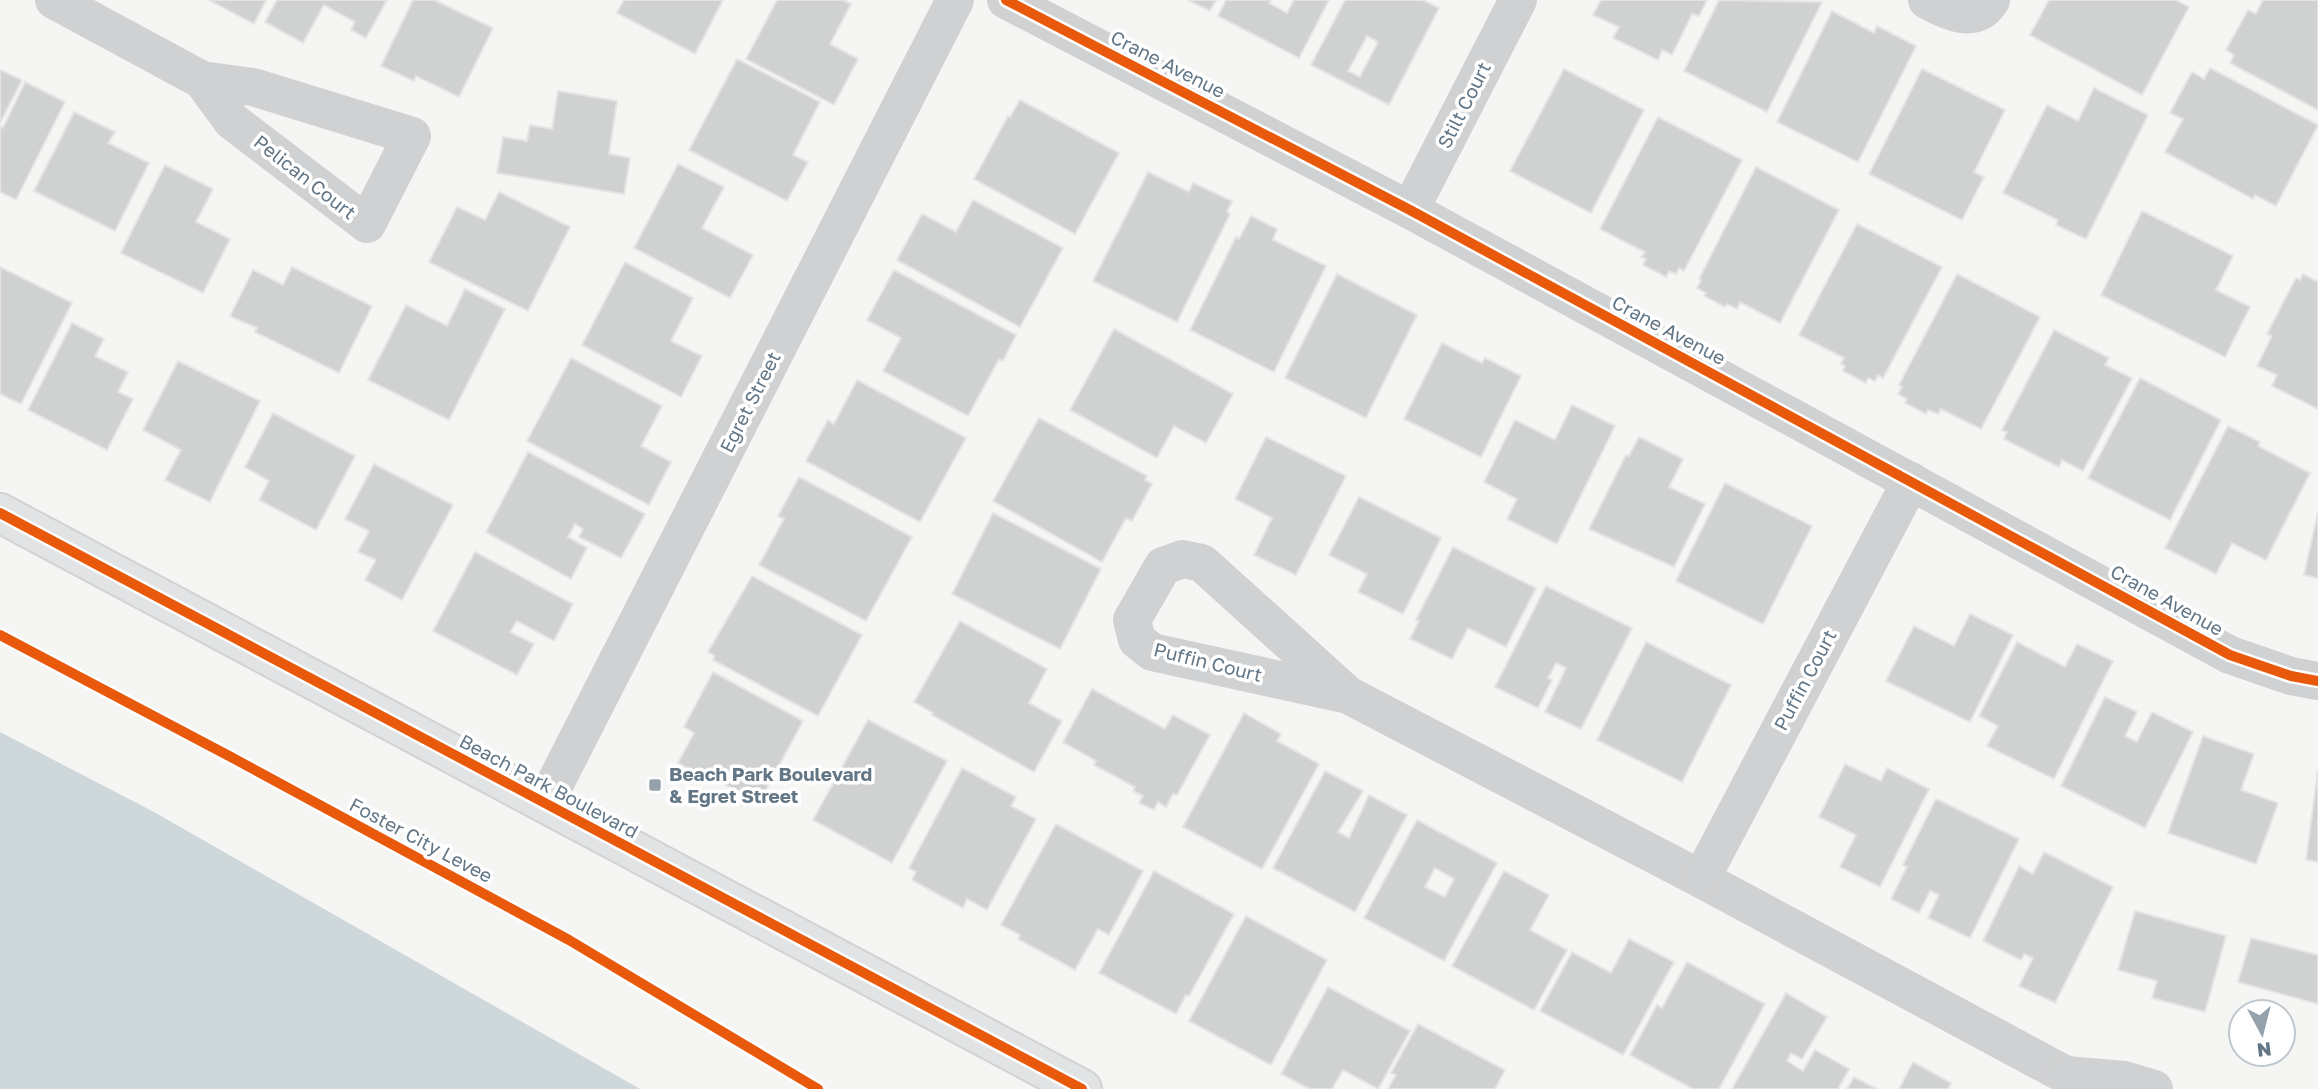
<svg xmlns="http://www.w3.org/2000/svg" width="2318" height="1089" font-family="'Golos Text',sans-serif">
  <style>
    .water { fill: #ced7da }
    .building { fill: #d0d1d1; stroke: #e4e4e3; stroke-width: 2; fill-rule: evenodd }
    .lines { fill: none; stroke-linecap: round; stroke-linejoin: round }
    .secondary-casing { stroke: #d0d2d3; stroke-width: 42 }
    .minor { stroke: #d0d1d2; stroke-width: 38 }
    .secondary { stroke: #e2e3e4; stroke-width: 38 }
    .cycleway-casing { stroke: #fff; stroke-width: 15 }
    .cycleway { stroke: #e8590c; stroke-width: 10 }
    .poi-dot { fill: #95a2ac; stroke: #fff; stroke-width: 2.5 }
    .labels { text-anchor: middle; stroke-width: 7; stroke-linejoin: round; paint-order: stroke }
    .street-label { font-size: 19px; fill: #627686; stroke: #fff }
    .poi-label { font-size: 19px; font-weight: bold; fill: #627686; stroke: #fff; text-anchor: start }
  </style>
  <rect width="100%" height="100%" fill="#f5f5f3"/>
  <path class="water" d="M 0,732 L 154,812 L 640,1089 L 0,1089 Z"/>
  <g class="building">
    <path d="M 209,0 L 266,0 L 254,24 Z"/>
    <path d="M 277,0 L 387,0 L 366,38 L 351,30 L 355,22 L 324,5 L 303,43 L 265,22 Z"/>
    <path d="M 413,0 L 434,0 L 493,28 L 459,97 L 416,76 L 414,81 L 381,66 Z"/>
    <path d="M 624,0 L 723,0 L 695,54 L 617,13 Z"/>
    <path d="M 777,0 L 843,0 L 851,4 L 830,44 L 858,59 L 834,105 L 746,59 Z"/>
    <path d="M 1188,0 L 1216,0 L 1210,11 Z"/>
    <path d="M 1226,0 L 1271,0 L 1269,3 L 1287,13 L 1294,0 L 1329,0 L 1299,58 L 1218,16 Z"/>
    <path d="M 1345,0 L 1423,0 L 1439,8 L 1389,105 L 1311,65 ZM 1367,36 L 1378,42 L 1360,77 L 1348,71 Z"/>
    <path d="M 1601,0 L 1707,0 L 1699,16 L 1692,14 L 1672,55 L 1662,50 L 1658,60 L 1613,38 L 1619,27 L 1593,15 Z"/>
    <path d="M 1719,0 L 1822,2 L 1767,112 L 1684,71 Z"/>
    <path d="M 2049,0 L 2176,0 L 2189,7 L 2142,95 L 2030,35 Z"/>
    <path d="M 2263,0 L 2318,0 L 2318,110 L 2230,63 L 2234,55 L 2226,50 L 2248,10 L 2256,14 Z"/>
    <path d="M 1832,11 L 1874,33 L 1877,26 L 1916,46 L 1858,162 L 1777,122 Z"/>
    <path d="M 737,59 L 820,102 L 793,155 L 808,162 L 787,201 L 689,150 Z"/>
    <path d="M 2210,68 L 2318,125 L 2276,206 L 2255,195 L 2253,199 L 2165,152 L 2183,119 L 2170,113 L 2192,72 L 2204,79 Z"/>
    <path d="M 1564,69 L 1644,110 L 1591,213 L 1510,171 Z"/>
    <path d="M 1922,69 L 2005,110 L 1974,172 L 1984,177 L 1962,220 L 1869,174 Z"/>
    <path d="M 0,70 L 22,80 L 0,123 Z"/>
    <path d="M 25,82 L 65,102 L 16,200 L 0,192 L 0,126 L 3,128 Z"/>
    <path d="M 2094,88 L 2148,115 L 2086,239 L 2056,225 L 2058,220 L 2003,193 L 2047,105 L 2078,121 Z"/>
    <path d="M 558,91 L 617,101 L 609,154 L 630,158 L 624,194 L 497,173 L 503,137 L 527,141 L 530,125 L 552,129 Z"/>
    <path d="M 1020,100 L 1119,153 L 1075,234 L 974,179 L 1008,116 L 1010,117 Z"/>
    <path d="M 74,112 L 115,132 L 108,143 L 149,163 L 115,231 L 34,191 Z"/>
    <path d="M 1658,117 L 1742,160 L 1684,271 L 1679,268 L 1676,274 L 1669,271 L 1666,277 L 1643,265 L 1646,259 L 1641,257 L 1645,252 L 1600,229 Z"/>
    <path d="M 678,164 L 724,187 L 702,228 L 753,255 L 730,298 L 634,248 Z"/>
    <path d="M 165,165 L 213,189 L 196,222 L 230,239 L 203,293 L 121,253 Z"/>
    <path d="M 1756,167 L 1839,210 L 1780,323 L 1740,302 L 1737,309 L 1727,304 L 1725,307 L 1704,296 L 1706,293 L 1697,288 L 1701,280 L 1699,279 Z"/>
    <path d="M 1148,172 L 1189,192 L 1193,183 L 1232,201 L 1227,212 L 1230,214 L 1177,322 L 1093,281 Z"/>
    <path d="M 499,192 L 570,227 L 528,311 L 429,262 L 457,207 L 485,220 Z"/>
    <path d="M 973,200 L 1063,248 L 1020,327 L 897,260 L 922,214 L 956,232 Z"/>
    <path d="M 2142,211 L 2233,256 L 2216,290 L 2250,307 L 2225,357 L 2101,295 Z"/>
    <path d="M 1251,216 L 1277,229 L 1273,240 L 1326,266 L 1274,372 L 1190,330 L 1236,237 L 1239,239 Z"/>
    <path d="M 1857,224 L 1942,267 L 1883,378 L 1878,375 L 1875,381 L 1868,378 L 1866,383 L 1843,371 L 1845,366 L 1841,364 L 1844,358 L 1799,335 Z"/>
    <path d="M 625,262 L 693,298 L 671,341 L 702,356 L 681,397 L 582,345 Z"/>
    <path d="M 0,267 L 72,303 L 21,404 L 0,394 Z"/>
    <path d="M 292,267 L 372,306 L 339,373 L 255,332 L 257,328 L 230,316 L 253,270 L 283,285 Z"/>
    <path d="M 894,270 L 1016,335 L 1003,361 L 999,359 L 968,416 L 883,371 L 901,338 L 867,320 Z"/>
    <path d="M 1337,274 L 1417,315 L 1366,418 L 1285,378 Z"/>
    <path d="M 1957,274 L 2040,317 L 1981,429 L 1941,409 L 1938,414 L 1928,410 L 1926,414 L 1905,403 L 1907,399 L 1898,394 L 1902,387 L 1899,385 Z"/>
    <path d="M 2303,274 L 2318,282 L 2318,409 L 2272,386 L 2277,375 L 2257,366 L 2272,336 L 2267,334 L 2296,278 L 2300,280 Z"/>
    <path d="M 465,289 L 505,309 L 449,420 L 368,380 L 406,305 L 447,326 Z"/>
    <path d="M 72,323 L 104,339 L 95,356 L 128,372 L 118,392 L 133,399 L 107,450 L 28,410 Z"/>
    <path d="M 1114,329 L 1233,394 L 1206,443 L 1174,426 L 1157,458 L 1070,410 Z"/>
    <path d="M 2054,330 L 2109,358 L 2105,365 L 2132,378 L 2083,471 L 2062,460 L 2059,467 L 2004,439 L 2007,432 L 2002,430 Z"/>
    <path d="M 1442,343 L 1482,363 L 1485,358 L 1521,376 L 1481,457 L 1404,419 Z"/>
    <path d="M 571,358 L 662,406 L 641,446 L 671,462 L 649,505 L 527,441 Z"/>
    <path d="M 178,361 L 260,401 L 210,502 L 165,480 L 181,450 L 143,430 Z"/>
    <path d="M 2140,378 L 2221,420 L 2170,520 L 2088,478 Z"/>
    <path d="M 857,380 L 966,438 L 920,522 L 806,461 L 828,420 L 834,424 Z"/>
    <path d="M 1572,405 L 1615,426 L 1557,544 L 1507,519 L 1517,499 L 1484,482 L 1515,420 L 1555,440 Z"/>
    <path d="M 273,413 L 355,456 L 316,530 L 259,500 L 269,481 L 245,467 Z"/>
    <path d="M 1039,418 L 1147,476 L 1145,480 L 1152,484 L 1132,521 L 1126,518 L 1102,562 L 993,501 Z"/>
    <path d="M 2228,426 L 2260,442 L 2258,446 L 2310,473 L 2266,560 L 2232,543 L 2216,574 L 2165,548 Z"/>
    <path d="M 1266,437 L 1346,476 L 1296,575 L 1254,555 L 1272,518 L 1235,499 Z"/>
    <path d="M 1639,437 L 1683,459 L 1669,487 L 1705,504 L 1674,567 L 1589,529 L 1626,455 L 1629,456 Z"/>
    <path d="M 528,452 L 645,514 L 621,558 L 579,537 L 583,529 L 575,524 L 568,537 L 587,548 L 571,579 L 486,532 Z"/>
    <path d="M 374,464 L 453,505 L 402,600 L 365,580 L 376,560 L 358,552 L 369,531 L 345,519 Z"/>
    <path d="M 799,477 L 912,537 L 866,621 L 759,565 L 784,519 L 778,516 Z"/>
    <path d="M 1725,483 L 1812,526 L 1763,624 L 1676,581 Z"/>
    <path d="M 1359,497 L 1441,538 L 1403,614 L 1358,592 L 1367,574 L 1329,555 Z"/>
    <path d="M 2318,512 L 2318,578 L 2304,575 Z"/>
    <path d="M 993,513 L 1101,569 L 1060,649 L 952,594 Z"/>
    <path d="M 1453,547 L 1536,588 L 1506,647 L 1468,628 L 1452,659 L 1410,639 L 1419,621 L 1416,620 Z"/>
    <path d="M 475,552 L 573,604 L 554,641 L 517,621 L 510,632 L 534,644 L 517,675 L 433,631 Z"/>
    <path d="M 752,576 L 862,635 L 818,716 L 713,660 L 715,656 L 708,652 Z"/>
    <path d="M 1546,586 L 1632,628 L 1581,729 L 1545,712 L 1566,668 L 1556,663 L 1548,678 L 1552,680 L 1538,708 L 1495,687 Z"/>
    <path d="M 1970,614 L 2013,635 L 1970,722 L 1886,681 L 1914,626 L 1954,646 Z"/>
    <path d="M 960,621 L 1047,669 L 1029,703 L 1062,721 L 1034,772 L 932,715 L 933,713 L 914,702 Z"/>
    <path d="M 1646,642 L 1731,685 L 1682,782 L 1597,740 Z"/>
    <path d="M 2017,642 L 2065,667 L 2077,644 L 2113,661 L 2054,779 L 1987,746 L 1998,726 L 1979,716 Z"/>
    <path d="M 713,672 L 803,721 L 759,803 L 707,775 L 705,778 L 678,763 L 694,733 L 684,727 Z"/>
    <path d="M 1092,689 L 1165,729 L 1173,715 L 1210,735 L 1177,795 L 1173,794 L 1166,807 L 1158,802 L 1154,810 L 1139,803 L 1143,796 L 1133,791 L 1135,787 L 1094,765 L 1096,761 L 1063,742 Z"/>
    <path d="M 2105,697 L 2137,712 L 2125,736 L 2137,742 L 2152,712 L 2193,732 L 2145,828 L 2061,786 Z"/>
    <path d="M 1244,713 L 1281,734 L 1277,741 L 1319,764 L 1262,869 L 1183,827 Z"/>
    <path d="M 868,720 L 947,761 L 892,863 L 813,820 Z"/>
    <path d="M 2203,736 L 2254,754 L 2241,790 L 2278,803 L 2256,864 L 2168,833 Z"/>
    <path d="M 1845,764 L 1881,781 L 1887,768 L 1929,789 L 1880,887 L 1840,867 L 1856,835 L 1819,817 Z"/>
    <path d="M 962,768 L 1016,797 L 1011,806 L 1036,819 L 987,910 L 967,899 L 963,908 L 912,880 L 916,872 L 909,868 Z"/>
    <path d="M 2318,770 L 2318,862 L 2306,860 Z"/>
    <path d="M 1325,771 L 1363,791 L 1338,832 L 1349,838 L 1369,795 L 1407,815 L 1355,912 L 1273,868 Z"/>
    <path d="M 1936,799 L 2019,839 L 1970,938 L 1928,918 L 1939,895 L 1930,891 L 1919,913 L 1891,899 L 1907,867 L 1903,865 Z"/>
    <path d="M 1417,820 L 1497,863 L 1444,961 L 1364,918 ZM 1435,868 L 1454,879 L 1445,897 L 1425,887 Z"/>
    <path d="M 1056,824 L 1143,871 L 1109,935 L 1098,929 L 1075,970 L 1018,939 L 1020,935 L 1001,925 Z"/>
    <path d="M 2044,852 L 2113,887 L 2055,1003 L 2019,986 L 2033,958 L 2024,954 L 2021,960 L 1983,941 L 2019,866 L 2033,874 Z"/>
    <path d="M 1154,871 L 1234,914 L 1189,996 L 1186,995 L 1176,1014 L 1099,973 Z"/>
    <path d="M 1504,871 L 1549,895 L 1530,930 L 1567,950 L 1534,1010 L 1452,966 Z"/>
    <path d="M 2135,911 L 2226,936 L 2205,1012 L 2152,998 L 2157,981 L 2118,970 Z"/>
    <path d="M 1246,916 L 1327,960 L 1271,1065 L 1189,1021 Z"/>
    <path d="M 2251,938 L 2318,955 L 2318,1004 L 2238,982 Z"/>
    <path d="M 1629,939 L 1674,962 L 1623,1055 L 1540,1011 L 1572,952 L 1611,973 Z"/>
    <path d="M 1687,962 L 1765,1004 L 1719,1089 L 1693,1089 L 1630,1055 L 1657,1005 L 1662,1008 Z"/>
    <path d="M 1328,987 L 1410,1031 L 1378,1089 L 1343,1070 L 1332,1089 L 1310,1089 L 1281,1074 Z"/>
    <path d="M 1786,993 L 1827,1017 L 1802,1059 L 1791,1053 L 1787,1061 L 1803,1071 L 1815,1050 L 1849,1069 L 1838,1089 L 1732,1089 Z"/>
    <path d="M 1418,1024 L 1505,1070 L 1495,1089 L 1388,1089 L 1396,1075 L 1391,1073 Z"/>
    <path d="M 1913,1062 L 1951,1083 L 1948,1089 L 1899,1089 Z"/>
    <path d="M 1854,1077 L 1877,1089 L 1847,1089 Z"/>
  </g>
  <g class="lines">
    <g class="secondary-casing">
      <path id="secondary" d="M 0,513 L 1082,1089"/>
    </g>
    <g class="minor">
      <path d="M 54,0 L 202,80 L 253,87 L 412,136 L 367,224 L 232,121 L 202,80"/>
      <path d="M 1006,0 L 1410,210 L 2230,655 L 2291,676 L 2318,681"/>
      <path d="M 1927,0 C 1947,11 1977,26 1991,0"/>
      <path d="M 1410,210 L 1518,0"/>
      <path d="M 1348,695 L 1152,652 L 1137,640 L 1132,620 L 1163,566 L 1183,559 L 1202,563 L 1348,695 L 1701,879 L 2066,1075 L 2080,1089"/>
      <path d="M 545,803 L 955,0"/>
      <path d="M 1701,879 L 1911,481"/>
      <path d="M 2066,1075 L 2124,1080 L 2154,1089"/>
    </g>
    <use href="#secondary" class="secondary"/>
    <g class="cycleway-casing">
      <g id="cycleway">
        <path d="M 1006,0 L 1410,210 L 2230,655 L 2291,676 L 2318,681"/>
        <path d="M 0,513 L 1082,1089"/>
        <path d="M 0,635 L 231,757 L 569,940 L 818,1089"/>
      </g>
    </g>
    <use href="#cycleway" class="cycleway"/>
  </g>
  <rect class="poi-dot" x="648" y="778" width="14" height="14" rx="3.5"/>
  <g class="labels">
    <g class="street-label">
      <text transform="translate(1168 64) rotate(27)" y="7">Crane Avenue</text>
      <text transform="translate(1464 105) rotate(-63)" y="7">Stilt Court</text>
      <text transform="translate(305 177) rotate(38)" y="7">Pelican Court</text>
      <text transform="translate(1669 330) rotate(28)" y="7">Crane Avenue</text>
      <text transform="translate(750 402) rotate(-63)" y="7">Egret Street</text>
      <text transform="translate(2167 600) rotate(29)" y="7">Crane Avenue</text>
      <text transform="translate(1208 662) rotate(14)" y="7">Puffin Court</text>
      <text transform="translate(1805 680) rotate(-62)" y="7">Puffin Court</text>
      <text transform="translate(549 786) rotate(28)" y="7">Beach Park Boulevard</text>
      <text transform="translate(421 840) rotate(28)" y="7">Foster City Levee</text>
    </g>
    <g class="poi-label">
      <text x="669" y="781">Beach Park Boulevard<tspan x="669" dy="22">&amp; Egret Street</tspan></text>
    </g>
  </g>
  <g transform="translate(2262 1033) rotate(173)"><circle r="33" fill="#ffffff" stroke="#c0c8cf" stroke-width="2"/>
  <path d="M0-5L12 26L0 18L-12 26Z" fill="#95a2ac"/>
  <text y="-10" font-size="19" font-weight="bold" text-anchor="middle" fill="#627686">N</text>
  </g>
</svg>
